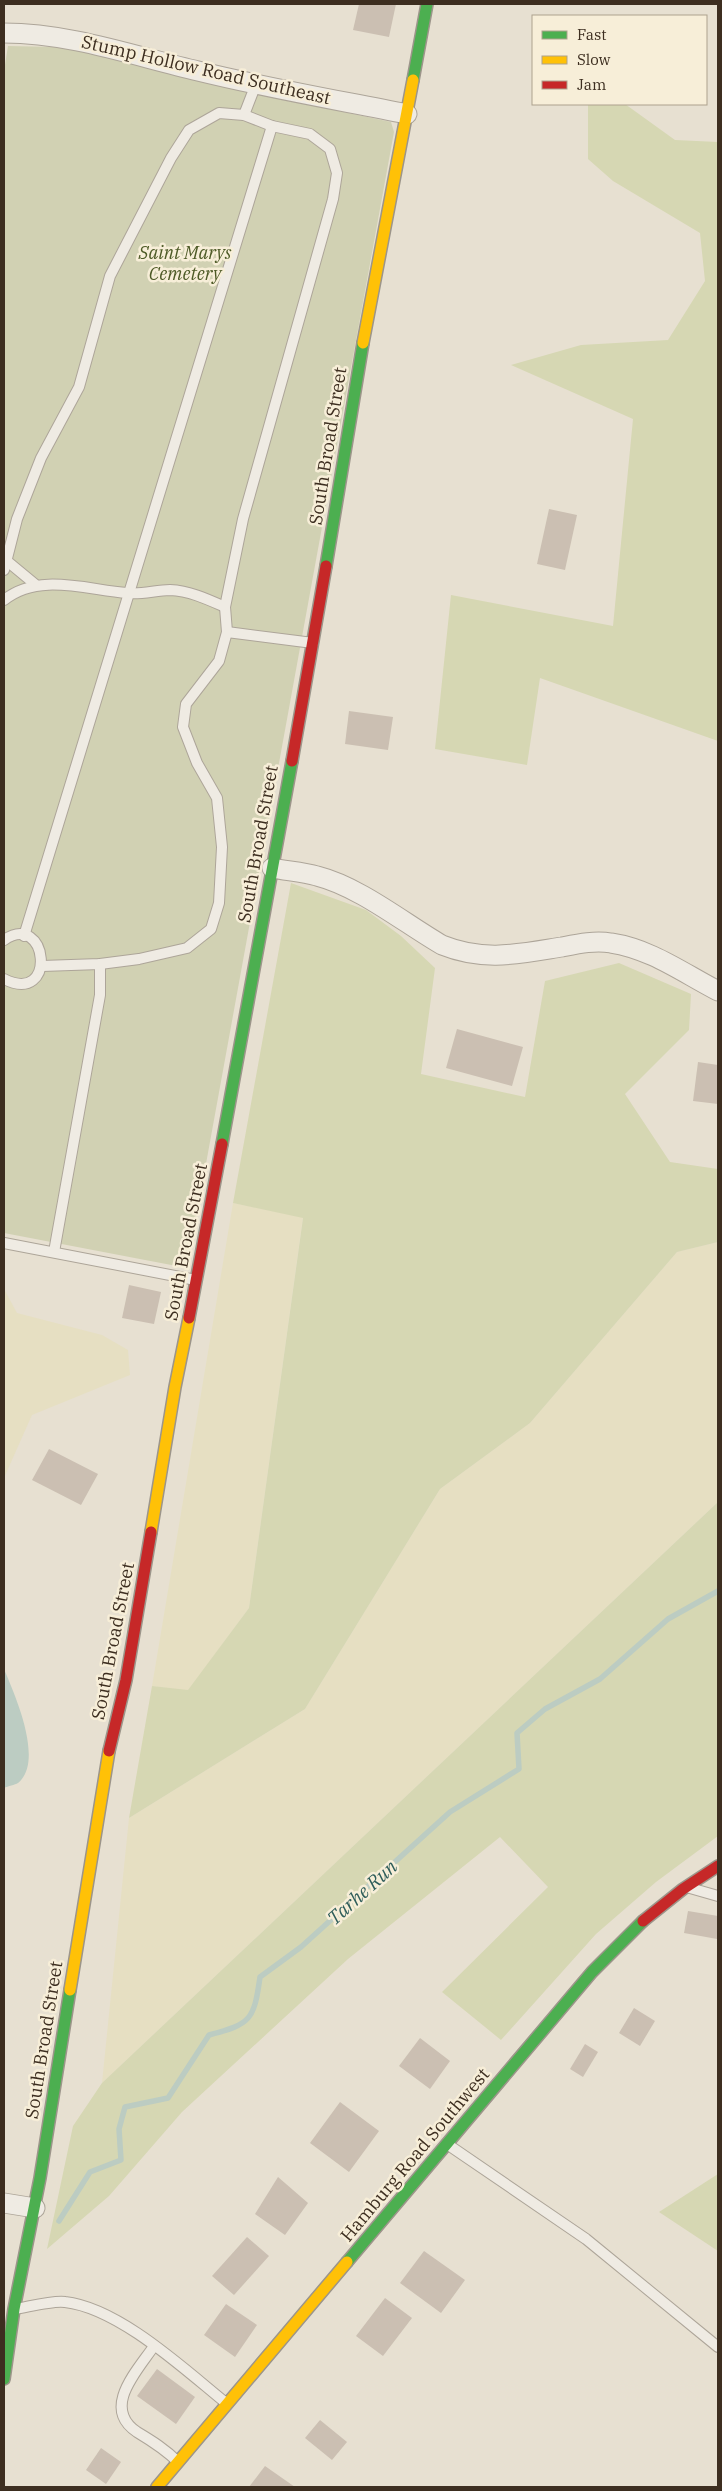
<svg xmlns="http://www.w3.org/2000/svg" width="722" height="2491" font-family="'IBM Plex Serif',serif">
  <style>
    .farmland { fill: #e6dfc2 }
    .green { fill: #d6d7b3 }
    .cemetery { fill: #d1d1b3 }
    .water { fill: #bcccc2 }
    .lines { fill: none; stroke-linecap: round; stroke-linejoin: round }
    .stream { stroke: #bcccc2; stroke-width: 5.5 }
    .building { fill: #cbbfb2 }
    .lane-casing { stroke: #ada599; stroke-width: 12 }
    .street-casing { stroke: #ada599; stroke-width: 21 }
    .fast-casing { stroke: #9c958a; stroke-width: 14 }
    .slow-casing { stroke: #9c958a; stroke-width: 14 }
    .jam-casing { stroke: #9c958a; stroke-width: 14 }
    .lane { stroke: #efebe3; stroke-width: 10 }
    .street { stroke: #efebe3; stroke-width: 19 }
    .fast { stroke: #4caf50; stroke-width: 11 }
    .slow { stroke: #ffc107; stroke-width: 11 }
    .jam { stroke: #c62828; stroke-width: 11 }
    .labels { text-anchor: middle; stroke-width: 5; stroke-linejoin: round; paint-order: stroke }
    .street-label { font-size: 18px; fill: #3d2e20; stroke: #f7eed8 }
    .park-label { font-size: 18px; font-style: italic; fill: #4d5a26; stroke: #f7eed8 }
    .water-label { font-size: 19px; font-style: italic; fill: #2f5d5a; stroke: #f7eed8 }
  </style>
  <rect width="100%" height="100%" fill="#e7e0d1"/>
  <g class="farmland">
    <path d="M 233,1203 L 303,1217 L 249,1608 L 188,1691 L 152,1686 Z"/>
    <path d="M 718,1242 L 718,1502 L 102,2083 L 129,1818 L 305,1709 L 440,1489 L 530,1423 L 677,1252 Z"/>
    <path d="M 4,1289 L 17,1313 L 102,1335 L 128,1350 L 130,1375 L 32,1415 L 4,1478 Z"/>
  </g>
  <g class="green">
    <path d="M 588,104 L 625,104 L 675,140 L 718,142 L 718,741 L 540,678 L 527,765 L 435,749 L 451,595 L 613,626 L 633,419 L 511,365 L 581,345 L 668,340 L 705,281 L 700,233 L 613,181 L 588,159 Z"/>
    <path d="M 291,883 L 366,910 L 401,936 L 435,968 L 421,1074 L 525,1097 L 545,981 L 619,963 L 691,994 L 689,1030 L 625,1094 L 670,1162 L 718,1169 L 718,1242 L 677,1252 L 530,1423 L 440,1489 L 305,1709 L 129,1818 L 152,1686 L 188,1690 L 249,1608 L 303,1218 L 233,1203 Z"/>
    <path d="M 718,1502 L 718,1836 L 656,1882 L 596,1934 L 501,2040 L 442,1992 L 548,1887 L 500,1837 L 348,1959 L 182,2112 L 109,2196 L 47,2249 L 73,2126 L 102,2083 Z"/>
    <path d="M 718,2174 L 718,2251 L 659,2212 Z"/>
  </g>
  <path class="cemetery" d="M 8,46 L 56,47 L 119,57 L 231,88 L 391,122 L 394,132 L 187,1268 L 4,1233 L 4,71 Z"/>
  <path class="water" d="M 4,1669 C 14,1693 45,1761 18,1783 C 15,1785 8,1786 4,1788 Z"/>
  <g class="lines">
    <path class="stream" d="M 59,2221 L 90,2172 L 121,2160 L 119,2129 L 125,2107 L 168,2098 L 209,2035 C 251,2024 254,2020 260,1977 L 301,1947 L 450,1812 L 519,1769 L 517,1733 L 545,1709 L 600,1679 L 668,1619 L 718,1591"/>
  </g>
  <g class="building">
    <path d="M 359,4 L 396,4 L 389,37 L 353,30 Z"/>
    <path d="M 549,509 L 577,515 L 565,570 L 537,564 Z"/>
    <path d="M 349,711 L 393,717 L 388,750 L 345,744 Z"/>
    <path d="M 457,1029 L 523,1047 L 512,1086 L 446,1068 Z"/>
    <path d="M 698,1062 L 718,1065 L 718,1104 L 693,1101 Z"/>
    <path d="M 129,1285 L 161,1292 L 154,1324 L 122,1318 Z"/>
    <path d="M 49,1449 L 98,1474 L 81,1505 L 32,1480 Z"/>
    <path d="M 688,1911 L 718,1916 L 717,1939 L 684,1933 Z"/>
    <path d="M 634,2008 L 655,2021 L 640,2046 L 619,2033 Z"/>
    <path d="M 420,2038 L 450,2061 L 430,2089 L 399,2066 Z"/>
    <path d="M 585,2044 L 598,2052 L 583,2077 L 570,2069 Z"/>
    <path d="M 340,2102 L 379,2131 L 349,2172 L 310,2143 Z"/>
    <path d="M 278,2177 L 308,2203 L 285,2235 L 255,2214 Z"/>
    <path d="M 247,2237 L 269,2256 L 234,2295 L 212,2276 Z"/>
    <path d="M 424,2251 L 465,2280 L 441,2313 L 400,2283 Z"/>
    <path d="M 385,2298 L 412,2318 L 383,2356 L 356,2336 Z"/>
    <path d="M 226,2304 L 257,2325 L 235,2357 L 204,2335 Z"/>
    <path d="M 157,2369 L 195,2397 L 176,2424 L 137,2396 Z"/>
    <path d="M 320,2420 L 347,2442 L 332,2460 L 305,2438 Z"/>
    <path d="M 101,2448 L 121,2462 L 106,2484 L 86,2470 Z"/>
    <path d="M 265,2466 L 295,2487 L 249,2487 Z"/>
  </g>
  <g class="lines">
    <g class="lane-casing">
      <g id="lane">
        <path d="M 244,115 L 256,84"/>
        <path d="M 7,561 L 36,585"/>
        <path d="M 4,570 L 17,519 L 41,458 L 79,387 L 110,276 L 171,158 L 189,130 L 219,113 L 244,115 L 272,126 L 310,134 L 330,149 L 337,173 L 333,199 L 243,519 L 225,607 L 227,632 L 219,661 L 186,704 L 183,727 L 197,763 L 217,798 L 222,847 L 219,903 L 211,929 L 187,948 L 139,959 L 100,964 L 42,966"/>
        <path d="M 4,600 C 39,572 87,590 127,593 C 141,595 156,590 170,590 C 190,591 207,599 225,607"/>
        <path d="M 227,632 L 313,643"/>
        <path d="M 24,936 L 272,126"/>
        <path d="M 4,940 C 48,910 58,1006 4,979"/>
        <path d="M 4,1243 L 196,1280"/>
        <path d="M 54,1252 L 100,995 L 100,964"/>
        <path d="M 690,1888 L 718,1896"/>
        <path d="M 447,2144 L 586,2239 L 718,2347"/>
        <path d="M 15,2309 C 28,2307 54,2300 65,2302 C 119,2308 184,2369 226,2403"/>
        <path d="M 154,2346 C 137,2371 101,2408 137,2432 C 152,2441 165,2449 178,2462"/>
      </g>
    </g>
    <g class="street-casing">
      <g id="street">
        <path d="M 4,33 C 70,33 134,56 198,71 C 267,88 337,100 407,114"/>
        <path d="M 272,868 C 287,871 303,872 317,876 C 360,887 404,923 442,945 C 484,962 518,954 562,947 C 577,944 595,940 611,943 C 651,949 683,973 718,991"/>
        <path d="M 4,2203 L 35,2208"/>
      </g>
    </g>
    <g class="fast-casing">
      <g id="fast">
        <path d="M 413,80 L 427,4"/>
        <path d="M 326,566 L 363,343"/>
        <path d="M 222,1144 L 292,761"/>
        <path d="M 347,2262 L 592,1972 L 643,1921"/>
        <path d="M 4,2379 L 14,2309 L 40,2178 L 70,1990"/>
      </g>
    </g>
    <g class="slow-casing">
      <g id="slow">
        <path d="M 363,343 L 413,80"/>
        <path d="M 151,1532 L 175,1387 L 189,1318"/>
        <path d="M 70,1990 L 109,1751"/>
        <path d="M 157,2487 L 347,2262"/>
      </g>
    </g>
    <g class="jam-casing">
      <g id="jam">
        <path d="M 292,761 L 326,566"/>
        <path d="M 189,1318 L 222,1144"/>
        <path d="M 109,1751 L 126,1680 L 151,1532"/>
        <path d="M 643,1921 L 683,1889 L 718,1866"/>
      </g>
    </g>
    <use href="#lane" class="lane"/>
    <use href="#street" class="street"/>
    <use href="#fast" class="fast"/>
    <use href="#slow" class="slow"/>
    <use href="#jam" class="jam"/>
  </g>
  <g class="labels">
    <g class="street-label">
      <text transform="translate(206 70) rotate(13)" y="6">Stump Hollow Road Southeast</text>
      <text transform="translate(328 446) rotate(-81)" y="6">South Broad Street</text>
      <text transform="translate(258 844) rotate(-80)" y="6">South Broad Street</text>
      <text transform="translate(186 1242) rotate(-79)" y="6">South Broad Street</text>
      <text transform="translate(113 1641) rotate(-79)" y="6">South Broad Street</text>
      <text transform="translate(44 2040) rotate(-81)" y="6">South Broad Street</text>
      <text transform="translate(415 2155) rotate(-50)" y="6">Hamburg Road Southwest</text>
    </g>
    <g class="park-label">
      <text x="185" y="259">Saint Marys<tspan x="185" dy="21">Cemetery</tspan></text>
    </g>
    <g class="water-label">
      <text transform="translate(362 1892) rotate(-42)" y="7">Tarhe Run</text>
    </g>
  </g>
  <rect width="722" height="2491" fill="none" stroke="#3d2e20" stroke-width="10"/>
  <rect x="532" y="15" width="175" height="90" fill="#f7eed8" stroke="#ada18e"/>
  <rect x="542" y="31" width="25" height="8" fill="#4caf50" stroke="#ada18e"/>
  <text x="577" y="40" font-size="15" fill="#3d2e20">Fast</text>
  <rect x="542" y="56" width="25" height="8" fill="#ffc107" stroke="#ada18e"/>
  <text x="577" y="65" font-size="15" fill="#3d2e20">Slow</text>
  <rect x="542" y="81" width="25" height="8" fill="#c62828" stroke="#ada18e"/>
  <text x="577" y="90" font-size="15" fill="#3d2e20">Jam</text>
</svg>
